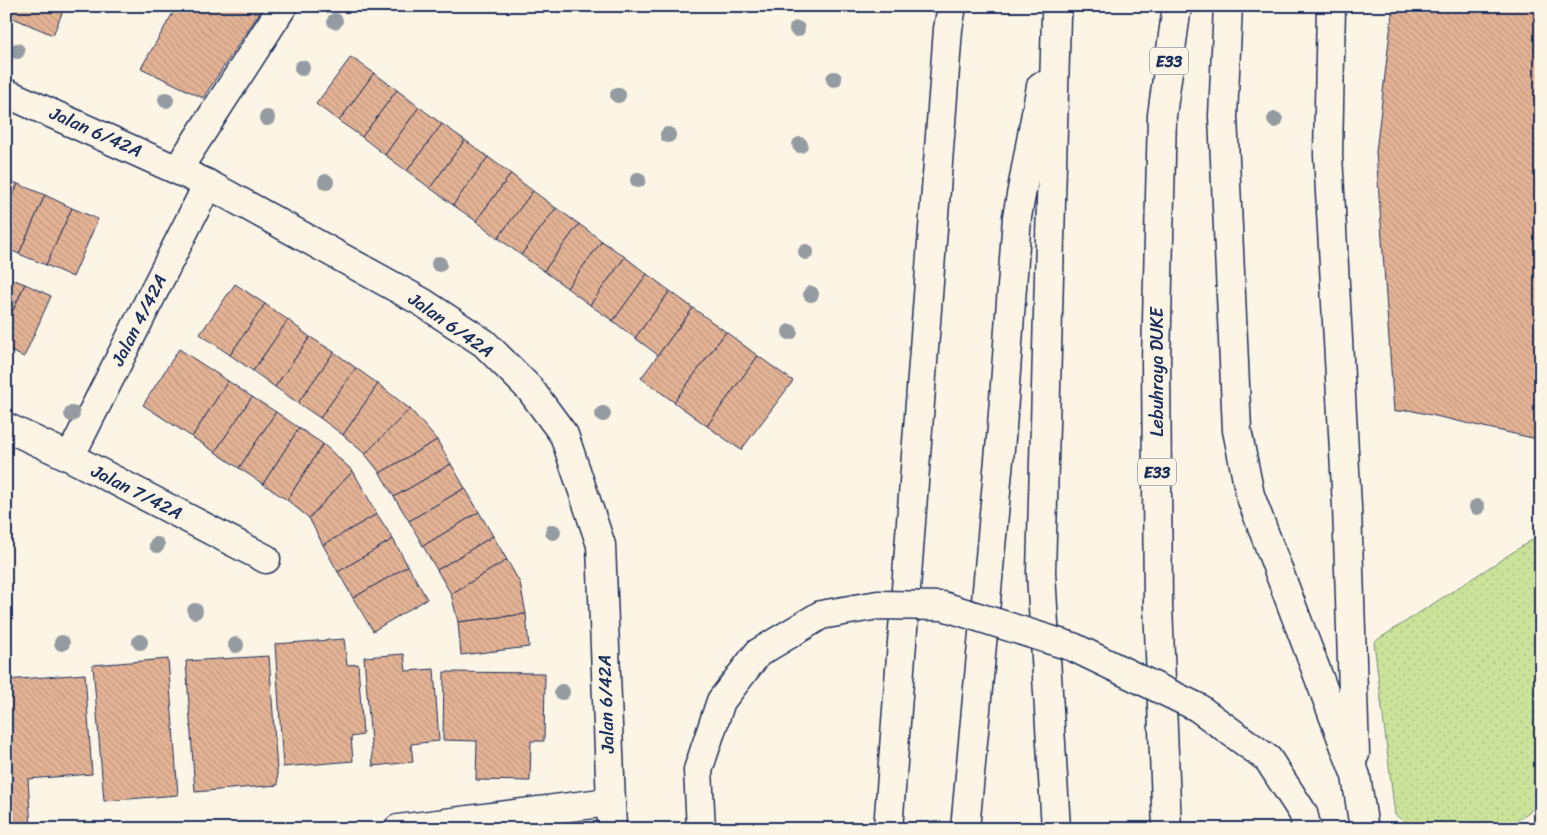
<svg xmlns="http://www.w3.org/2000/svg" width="1547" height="835" font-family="Sriracha,sans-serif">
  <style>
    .green { fill: url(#green-dots); stroke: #73897c }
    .building { fill: url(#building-back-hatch); stroke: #1b2f5e }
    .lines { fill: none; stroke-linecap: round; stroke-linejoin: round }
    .street-casing { stroke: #1b2f5e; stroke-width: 31 }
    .highway-casing { stroke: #1b2f5e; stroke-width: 31 }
    .street { stroke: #fcf5e5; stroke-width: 28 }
    .highway { stroke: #fcf5e5; stroke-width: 28 }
    .highway-bridge-casing { stroke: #1b2f5e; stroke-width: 31; stroke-linecap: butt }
    .highway-bridge { stroke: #fcf5e5; stroke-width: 28 }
    .tree { fill: #949ca1 }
    .labels { text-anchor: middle; stroke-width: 4; stroke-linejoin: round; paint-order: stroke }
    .shield { fill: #fcf5e5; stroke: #5e6a86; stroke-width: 1 }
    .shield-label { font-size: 16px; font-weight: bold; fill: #1b2f5e }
    .street-label { font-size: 18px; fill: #1b2f5e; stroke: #fcf5e5 }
  </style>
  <defs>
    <pattern id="green-dots" width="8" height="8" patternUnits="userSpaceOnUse" patternTransform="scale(1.25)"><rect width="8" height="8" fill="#cbe399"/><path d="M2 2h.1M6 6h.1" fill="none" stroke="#aec386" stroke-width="1.8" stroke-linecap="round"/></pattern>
    <pattern id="building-back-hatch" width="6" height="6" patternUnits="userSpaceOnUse" patternTransform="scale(1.25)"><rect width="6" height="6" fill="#e4b395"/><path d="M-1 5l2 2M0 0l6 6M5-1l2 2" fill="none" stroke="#c39a83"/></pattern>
  </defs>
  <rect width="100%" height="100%" fill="#fcf5e5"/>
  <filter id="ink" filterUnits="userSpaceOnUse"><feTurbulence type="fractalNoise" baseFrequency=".02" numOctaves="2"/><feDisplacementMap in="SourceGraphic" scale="10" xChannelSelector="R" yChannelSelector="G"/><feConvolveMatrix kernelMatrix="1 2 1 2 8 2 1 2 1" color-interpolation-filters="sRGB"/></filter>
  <g filter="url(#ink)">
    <path class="green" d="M 1541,534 L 1541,803 L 1506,829 L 1416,829 L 1395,815 L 1374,642 Z"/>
    <g class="building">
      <path d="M 6,6 L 65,6 L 53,35 L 6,15 Z"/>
      <path d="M 177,6 L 264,6 L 203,98 L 141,68 Z"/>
      <path d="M 1393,6 L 1541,6 L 1541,440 L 1409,410 L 1394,412 L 1376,152 Z"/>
      <path d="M 351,57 L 374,73 L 339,121 L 316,104 Z"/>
      <path d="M 374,73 L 397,90 L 362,137 L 339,121 Z"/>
      <path d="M 397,90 L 419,107 L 385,155 L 362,137 Z"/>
      <path d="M 419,107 L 442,124 L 407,171 L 385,155 Z"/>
      <path d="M 442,124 L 465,140 L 430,188 L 407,171 Z"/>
      <path d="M 465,140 L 488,157 L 453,205 L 430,188 Z"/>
      <path d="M 488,157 L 511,174 L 476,221 L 453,205 Z"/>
      <path d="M 511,174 L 533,191 L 498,238 L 476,221 Z"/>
      <path d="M 6,179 L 18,184 L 6,212 Z"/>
      <path d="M 18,184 L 45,195 L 19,254 L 6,248 L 6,212 Z"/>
      <path d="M 533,191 L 556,208 L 521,255 L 498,238 Z"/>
      <path d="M 45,195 L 72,208 L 46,265 L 19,254 Z"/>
      <path d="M 72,208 L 98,219 L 73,277 L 46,265 Z"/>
      <path d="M 556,208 L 579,224 L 544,271 L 521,255 Z"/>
      <path d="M 579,224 L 602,241 L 567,288 L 544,271 Z"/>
      <path d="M 602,241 L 625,257 L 590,305 L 567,288 Z"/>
      <path d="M 625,257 L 647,274 L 613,321 L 590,305 Z"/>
      <path d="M 647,274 L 670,291 L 635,338 L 613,321 Z"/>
      <path d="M 6,277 L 25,284 L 6,326 Z"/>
      <path d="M 25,284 L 51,296 L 24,357 L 6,349 L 6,326 Z"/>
      <path d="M 235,284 L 265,304 L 230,355 L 200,334 Z"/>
      <path d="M 670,291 L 693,308 L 658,355 L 635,338 Z"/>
      <path d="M 265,304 L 288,320 L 253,371 L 230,355 Z"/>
      <path d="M 693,308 L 726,332 L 674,402 L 641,378 Z"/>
      <path d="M 288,320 L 310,337 L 275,387 L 253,371 Z"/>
      <path d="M 726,332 L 758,356 L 707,426 L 674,402 Z"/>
      <path d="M 310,337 L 334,352 L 298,403 L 275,387 Z"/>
      <path d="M 179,349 L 228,381 L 192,437 L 143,405 Z"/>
      <path d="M 334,352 L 356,368 L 320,418 L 298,403 Z"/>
      <path d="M 758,356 L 793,381 L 741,450 L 707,426 Z"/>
      <path d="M 356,368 L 378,384 L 343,435 L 320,418 Z"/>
      <path d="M 228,381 L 252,397 L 215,452 L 192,437 Z"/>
      <path d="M 378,384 L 410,409 L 365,454 L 343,435 Z"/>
      <path d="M 252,397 L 276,412 L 239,468 L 215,452 Z"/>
      <path d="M 410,409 L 437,440 L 380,473 L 365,454 Z"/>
      <path d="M 276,412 L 299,428 L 263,484 L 239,468 Z"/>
      <path d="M 299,428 L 323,444 L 287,500 L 263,484 Z"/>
      <path d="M 437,440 L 451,464 L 394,497 L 380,473 Z"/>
      <path d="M 323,444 L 353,471 L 309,518 L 287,500 Z"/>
      <path d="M 451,464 L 465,488 L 409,521 L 394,497 Z"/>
      <path d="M 353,471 L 377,514 L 323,545 L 309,518 Z"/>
      <path d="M 465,488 L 479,512 L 423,546 L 409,521 Z"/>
      <path d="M 479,512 L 493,536 L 437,570 L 423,546 Z"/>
      <path d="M 377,514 L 393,539 L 338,572 L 323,545 Z"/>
      <path d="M 493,536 L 507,560 L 451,594 L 437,570 Z"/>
      <path d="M 393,539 L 408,566 L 353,598 L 338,572 Z"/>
      <path d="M 507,560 L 520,583 L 526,614 L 458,622 L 451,594 Z"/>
      <path d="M 408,566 L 427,599 L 373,631 L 353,598 Z"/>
      <path d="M 526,614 L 529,647 L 461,655 L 458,622 Z"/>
      <path d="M 344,639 L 347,665 L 358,664 L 363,735 L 351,737 L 353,761 L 283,767 L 275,644 Z"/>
      <path d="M 404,654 L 406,671 L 434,669 L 439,741 L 411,744 L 413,762 L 373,766 L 364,657 Z"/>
      <path d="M 269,656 L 278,785 L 195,792 L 186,661 Z"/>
      <path d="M 168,659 L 178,795 L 104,801 L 93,665 Z"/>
      <path d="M 444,672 L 545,673 L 544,741 L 531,741 L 530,781 L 476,780 L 477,741 L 443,740 Z"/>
      <path d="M 85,674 L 92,774 L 28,779 L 31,829 L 6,829 L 6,680 Z"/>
    </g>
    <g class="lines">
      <g class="street-casing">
        <g id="street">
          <path d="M 6,93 L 208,184 L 422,302 L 484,343 L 530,389 L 564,435 L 601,545 L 612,829"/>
          <path d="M 178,169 L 283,6"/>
          <path d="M 6,427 L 70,457 L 266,559"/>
          <path d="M 70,457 L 208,184"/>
          <path d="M 398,829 L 609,802"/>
        </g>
      </g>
      <g class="highway-casing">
        <g id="highway">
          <path d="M 1228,6 L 1223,116 L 1237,430 L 1250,495 L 1356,776 L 1364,829"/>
          <path d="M 1331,6 L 1328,155 L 1347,507 L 1355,754"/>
          <path d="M 888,829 L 948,29 L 952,6"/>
          <path d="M 965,829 L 1002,427 L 1017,217 L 1041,86"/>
          <path d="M 1056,829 L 1041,573 L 1056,16 L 1059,6"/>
          <path d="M 1167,829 L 1158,605 L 1156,361 L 1162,115 L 1177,6"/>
        </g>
      </g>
      <use href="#street" class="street"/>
      <use href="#highway" class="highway"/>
      <g class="highway-bridge-casing">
        <path id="highway-bridge" d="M 701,829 L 698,770 L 721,701 L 758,653 L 821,615 L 878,605 L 943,606 L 1073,647 L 1197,707 L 1268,759 L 1303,813 L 1307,829"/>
      </g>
      <use href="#highway-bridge" class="highway-bridge"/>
    </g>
    <g class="tree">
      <circle cx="335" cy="21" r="8"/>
      <circle cx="797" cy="29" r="8"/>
      <circle cx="17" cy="51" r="8"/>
      <circle cx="302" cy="68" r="8"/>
      <circle cx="834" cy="79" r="8"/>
      <circle cx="618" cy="95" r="8"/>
      <circle cx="166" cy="100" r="8"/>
      <circle cx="267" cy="118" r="8"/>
      <circle cx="1275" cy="120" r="8"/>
      <circle cx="668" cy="135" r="8"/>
      <circle cx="800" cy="145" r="8"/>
      <circle cx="638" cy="180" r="8"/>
      <circle cx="326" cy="182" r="8"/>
      <circle cx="806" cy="252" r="8"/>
      <circle cx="439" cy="264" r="8"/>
      <circle cx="811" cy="294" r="8"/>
      <circle cx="790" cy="332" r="8"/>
      <circle cx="72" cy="414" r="8"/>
      <circle cx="603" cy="414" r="8"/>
      <circle cx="1477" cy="507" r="8"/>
      <circle cx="553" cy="532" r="8"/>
      <circle cx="157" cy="545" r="8"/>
      <circle cx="195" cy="611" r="8"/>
      <circle cx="140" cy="642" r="8"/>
      <circle cx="62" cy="643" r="8"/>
      <circle cx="236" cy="645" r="8"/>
      <circle cx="562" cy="692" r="8"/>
    </g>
  </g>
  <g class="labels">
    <g class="shield">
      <rect x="1150" y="47.5" width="38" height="27" rx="4"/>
      <rect x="1138" y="458.5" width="38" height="27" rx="4"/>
    </g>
    <g class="shield-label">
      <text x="1169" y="67">E33</text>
      <text x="1157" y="478">E33</text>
    </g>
    <g class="street-label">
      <text transform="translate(96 132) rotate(24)" y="6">Jalan 6/42A</text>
      <text transform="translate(139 320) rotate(-63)" y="6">Jalan 4/42A</text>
      <text transform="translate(451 325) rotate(35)" y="6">Jalan 6/42A</text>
      <text transform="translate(1157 372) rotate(-90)" y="6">Lebuhraya DUKE</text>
      <text transform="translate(137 492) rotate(27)" y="6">Jalan 7/42A</text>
      <text transform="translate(606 704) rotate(-92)" y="6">Jalan 6/42A</text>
    </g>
  </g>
  <rect width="1547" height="835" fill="none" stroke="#fcf5e5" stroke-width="25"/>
  <rect x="12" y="12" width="1522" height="810" fill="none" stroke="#1b2f5e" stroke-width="2" filter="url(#ink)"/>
</svg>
